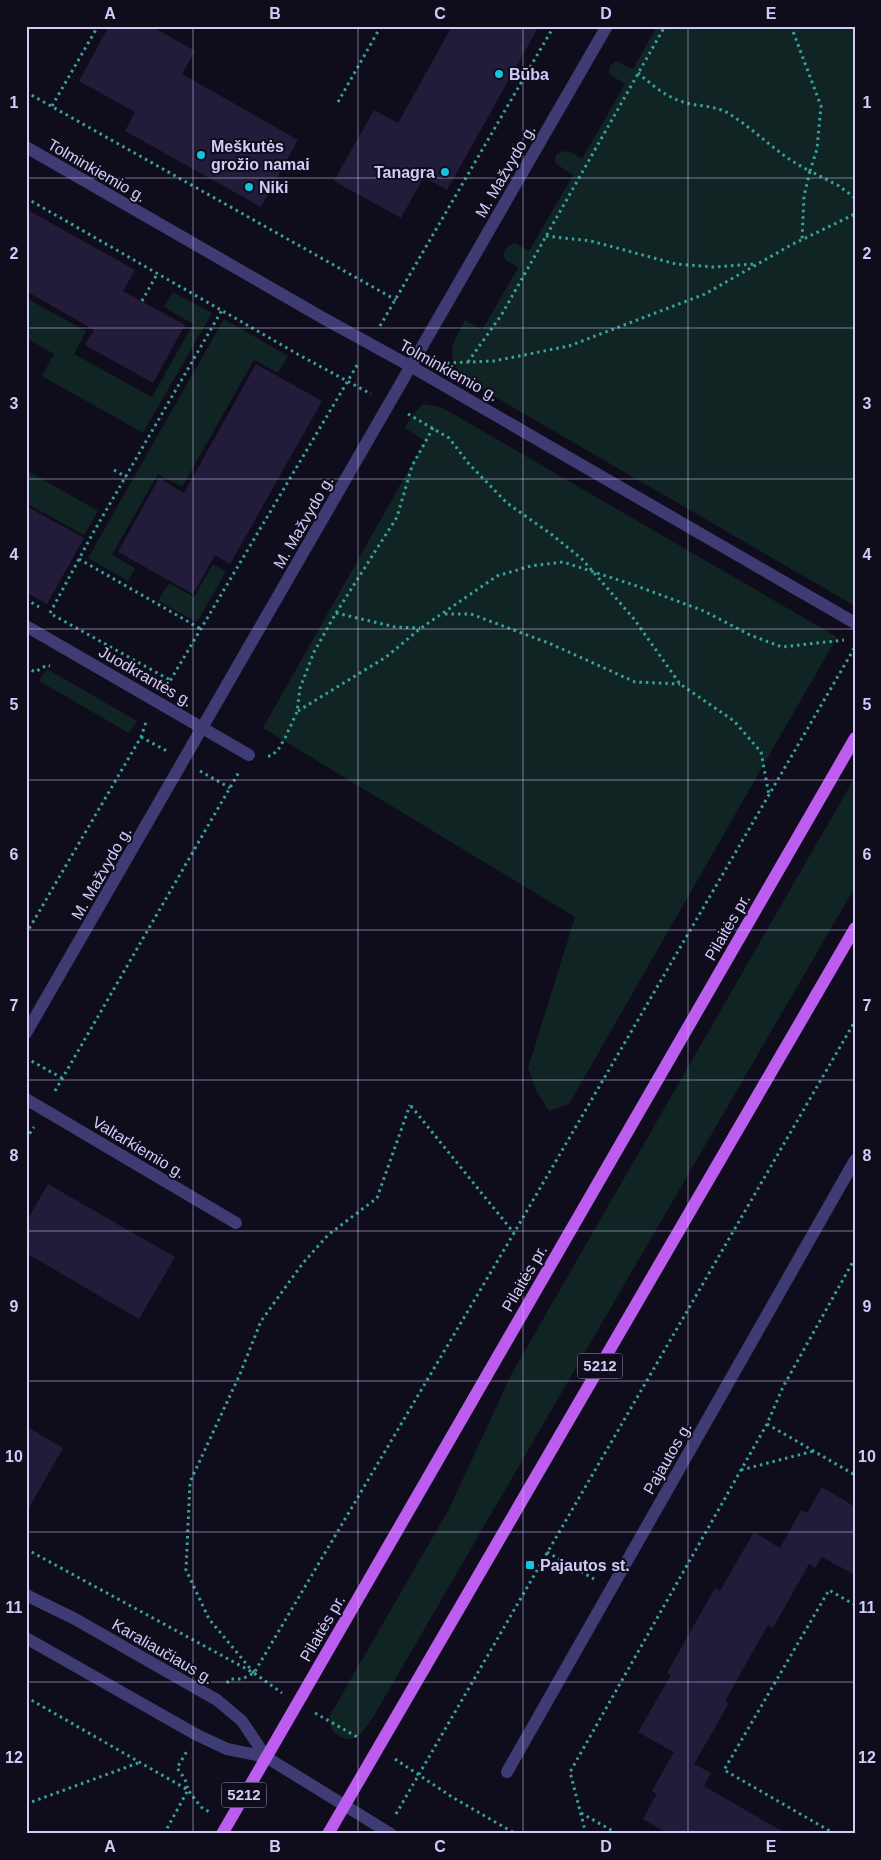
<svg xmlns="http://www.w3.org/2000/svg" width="881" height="1860" font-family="Arial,sans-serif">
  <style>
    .green { fill: #102424 }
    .building { fill: #221b3a }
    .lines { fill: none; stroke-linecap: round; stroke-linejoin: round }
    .path { stroke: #38a29e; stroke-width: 3; stroke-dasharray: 2.5 4; stroke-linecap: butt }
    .minor { stroke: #3f3c75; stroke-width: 12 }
    .major { stroke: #bc5def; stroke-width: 12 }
    .grid { fill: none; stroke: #d2cbfa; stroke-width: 1; stroke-opacity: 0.55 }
    .poi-dot { fill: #15c4dc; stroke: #0f0d1b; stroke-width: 2 }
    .labels { text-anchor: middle; stroke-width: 4; stroke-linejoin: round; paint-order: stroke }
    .shield { fill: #0f0d1b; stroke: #9892b7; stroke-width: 1 }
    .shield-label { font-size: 15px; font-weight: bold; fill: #d2cbfa }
    .poi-label { font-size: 16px; font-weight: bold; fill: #d2cbfa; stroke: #0f0d1b; text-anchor: start }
    .street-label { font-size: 16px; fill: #d2cbfa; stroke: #0f0d1b }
    .neatline { fill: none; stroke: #d2cbfa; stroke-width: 2 }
    .grid-label { font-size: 16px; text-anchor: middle; font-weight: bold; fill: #d2cbfa }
  </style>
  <rect width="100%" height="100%" fill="#0f0d1b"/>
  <g class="green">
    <path d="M 657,26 L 855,26 L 855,606 L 459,376 C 447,348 452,346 465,320 L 482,330 L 518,268 C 515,265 507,262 505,259 C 501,251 509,245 515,243 L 529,251 L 573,175 L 555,163 L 556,155 C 566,147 573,154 582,159 L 625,84 L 609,74 L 610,66 L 616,61 L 633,69 Z"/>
    <path d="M 173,292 L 212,313 L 143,433 L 42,376 L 54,354 L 26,338 L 26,298 L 86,331 L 74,354 L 152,397 L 193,324 L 164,307 Z"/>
    <path d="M 224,319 L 288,356 L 278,373 L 254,360 L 182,487 L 158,474 L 112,555 L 135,568 L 128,581 L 88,558 Z"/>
    <path d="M 423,404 L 440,407 L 455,415 L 837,637 L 569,1104 L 549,1111 L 537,1092 L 528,1068 L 575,917 L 263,728 L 425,441 L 405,428 L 412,416 Z"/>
    <path d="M 26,470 L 98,511 L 84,535 L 26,503 Z"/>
    <path d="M 213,564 L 226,572 L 197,622 L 158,601 L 169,583 L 194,597 Z"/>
    <path d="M 47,669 L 137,721 L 129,733 L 39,681 Z"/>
    <path d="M 855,777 L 855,887 L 375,1714 C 364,1731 352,1751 332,1730 L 329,1717 L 449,1509 L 512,1373 Z"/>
  </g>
  <g class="building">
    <path d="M 109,26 L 151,26 L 195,51 L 182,74 L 298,140 L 261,207 L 125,131 L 135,112 L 79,81 Z"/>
    <path d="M 452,26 L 539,26 L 447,190 L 424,177 L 401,218 L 334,181 L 374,110 L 398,123 Z"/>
    <path d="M 26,209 L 135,270 L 123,291 L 185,325 L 153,383 L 85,345 L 94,330 L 26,291 Z"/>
    <path d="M 256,364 L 322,401 L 230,564 L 215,555 L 193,594 L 118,552 L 159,478 L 184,493 Z"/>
    <path d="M 26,506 L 84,538 L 47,604 L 26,592 Z"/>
    <path d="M 48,1184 L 175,1257 L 139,1319 L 26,1253 L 26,1222 Z"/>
    <path d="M 26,1426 L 63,1448 L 26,1513 Z"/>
    <path d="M 822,1487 L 855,1507 L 855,1575 L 822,1557 L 815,1568 L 809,1564 L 773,1628 L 768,1625 L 725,1701 L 729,1703 L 694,1764 L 711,1773 L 704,1786 L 787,1834 L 669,1834 L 643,1819 L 657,1794 L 652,1791 L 674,1752 L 638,1732 L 671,1675 L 667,1673 L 715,1588 L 720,1591 L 754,1532 L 780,1548 L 801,1510 L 807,1513 Z"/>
  </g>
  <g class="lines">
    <g class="path">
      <path d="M 791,26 L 821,106 L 817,149 L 810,171 L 839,186 L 855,198"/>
      <path d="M 638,73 C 651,84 666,97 683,102 C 699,107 717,105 731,115 C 758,132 780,157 810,171 L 804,196 L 802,240"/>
      <path d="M 26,92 L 396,300"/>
      <path d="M 338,102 L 381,26"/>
      <path d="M 52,106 L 98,26"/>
      <path d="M 26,198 L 301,356 L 371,394"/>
      <path d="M 546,236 L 591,241 L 676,264 L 713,267 L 755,264"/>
      <path d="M 142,301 L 157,274"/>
      <path d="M 380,326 L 554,26"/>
      <path d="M 468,362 L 502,314 L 665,26"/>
      <path d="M 447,363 L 494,361 L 569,346 L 705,294 L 791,245 L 855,214"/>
      <path d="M 408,414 L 449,438 L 469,464 L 507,503 L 551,534 L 582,559 L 634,619 L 680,684 L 734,721 L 761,752 L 769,795"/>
      <path d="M 114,470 L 126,477"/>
      <path d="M 79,559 L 201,629"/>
      <path d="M 26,599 L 39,607"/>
      <path d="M 50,613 L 93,533 L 222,310"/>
      <path d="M 336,613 L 395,627 L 420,628"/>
      <path d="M 445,614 L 471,614 L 551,644 L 635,682 L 680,684"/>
      <path d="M 53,615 L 170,680"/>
      <path d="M 26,667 L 35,672 L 47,665 L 50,666"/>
      <path d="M 167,686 L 359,362"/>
      <path d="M 298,711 L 386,657 L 421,628 L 497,576 L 531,566 L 563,562 L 634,585 L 704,611 L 750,635 L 782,647 L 844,640"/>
      <path d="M 141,737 L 167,751"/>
      <path d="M 268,756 L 271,756 L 278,750 L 285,738 L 297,712 L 300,688 L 314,652 L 336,613 L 397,517 L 412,466 L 433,428"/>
      <path d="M 200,771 L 230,788"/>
      <path d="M 26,934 L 141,737 L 147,719"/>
      <path d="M 26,1058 L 62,1078"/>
      <path d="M 55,1091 L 239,772"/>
      <path d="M 411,1106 L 514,1233"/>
      <path d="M 26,1139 L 34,1127"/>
      <path d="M 767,1424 L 855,1475"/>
      <path d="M 741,1470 L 814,1451"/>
      <path d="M 26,1549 L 254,1673 L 282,1693"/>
      <path d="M 547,1552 L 594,1579"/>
      <path d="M 254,1673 L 209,1619 L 186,1570 L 190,1482 L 240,1374 L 261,1321 L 303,1263 L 328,1235 L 377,1198 L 410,1105"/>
      <path d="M 227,1683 L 230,1679 L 242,1679 L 254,1673 L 514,1233 L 855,647"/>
      <path d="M 26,1697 L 188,1790 L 201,1807 L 211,1813"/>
      <path d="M 315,1713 L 359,1738"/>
      <path d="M 395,1759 L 452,1797 L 516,1834"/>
      <path d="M 26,1804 L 138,1763"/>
      <path d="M 581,1813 L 618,1834"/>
      <path d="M 396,1814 L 855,1021"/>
      <path d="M 164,1834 L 188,1790 L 185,1779 L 177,1768 L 187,1751"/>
      <path d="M 586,1834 L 570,1772 L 767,1424 L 783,1387 L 855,1258"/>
      <path d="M 835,1834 L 724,1770 L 829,1590 L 855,1605"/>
    </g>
    <g class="minor">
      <path d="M 26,147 L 323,318 L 412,367 L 855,623"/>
      <path d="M 26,626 L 249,755"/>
      <path d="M 26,1033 L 607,26"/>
      <path d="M 26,1099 L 236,1223"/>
      <path d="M 26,1595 L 75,1619 L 217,1700 L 242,1721 L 266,1757"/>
      <path d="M 26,1638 L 197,1735 L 227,1749 L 266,1757 L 391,1834"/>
      <path d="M 507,1772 L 855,1160"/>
    </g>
    <g class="major">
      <path d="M 222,1834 L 855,738"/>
      <path d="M 328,1834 L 855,928"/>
    </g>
  </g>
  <path class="grid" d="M 193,26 L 193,1834M 358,26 L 358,1834M 523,26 L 523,1834M 688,26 L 688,1834M 26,178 L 855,178M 26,328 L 855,328M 26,479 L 855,479M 26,629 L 855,629M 26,780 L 855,780M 26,930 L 855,930M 26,1080 L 855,1080M 26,1231 L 855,1231M 26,1381 L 855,1381M 26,1532 L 855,1532M 26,1682 L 855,1682"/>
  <g class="poi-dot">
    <circle cx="499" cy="74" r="5"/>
    <circle cx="201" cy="155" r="5"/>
    <circle cx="445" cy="172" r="5"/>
    <circle cx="249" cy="187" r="5"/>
    <rect x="525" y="1560" width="10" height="10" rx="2.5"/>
  </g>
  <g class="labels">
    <g class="shield">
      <rect x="577.5" y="1353.5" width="45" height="25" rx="4"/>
      <rect x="221.5" y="1782.5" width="45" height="25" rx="4"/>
    </g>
    <g class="shield-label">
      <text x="600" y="1371">5212</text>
      <text x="244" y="1800">5212</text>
    </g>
    <g class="poi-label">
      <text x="509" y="80">Būba</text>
      <text x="211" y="152">Meškutės<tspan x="211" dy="18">grožio namai</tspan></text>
      <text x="435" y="178" text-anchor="end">Tanagra</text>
      <text x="259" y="193">Niki</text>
      <text x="540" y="1571">Pajautos st.</text>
    </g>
    <g class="street-label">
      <text transform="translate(97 170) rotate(30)" y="6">Tolminkiemio g.</text>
      <text transform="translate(505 171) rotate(-60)" y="6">M. Mažvydo g.</text>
      <text transform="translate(449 370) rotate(29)" y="6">Tolminkiemio g.</text>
      <text transform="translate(303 522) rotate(-60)" y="6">M. Mažvydo g.</text>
      <text transform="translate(146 676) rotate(30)" y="6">Juodkrantės g.</text>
      <text transform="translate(101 873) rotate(-60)" y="6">M. Mažvydo g.</text>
      <text transform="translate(727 927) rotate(-60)" y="6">Pilaitės pr.</text>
      <text transform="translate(139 1147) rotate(31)" y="6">Valtarkiemio g.</text>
      <text transform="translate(524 1278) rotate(-60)" y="6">Pilaitės pr.</text>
      <text transform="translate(667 1458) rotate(-60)" y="6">Pajautos g.</text>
      <text transform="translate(322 1628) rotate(-60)" y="6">Pilaitės pr.</text>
      <text transform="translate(163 1651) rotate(30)" y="6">Karaliaučiaus g.</text>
    </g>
  </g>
  <rect width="881" height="1860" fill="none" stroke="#0f0d1b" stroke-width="55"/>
  <rect x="28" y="28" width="826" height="1804" class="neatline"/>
  <g class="grid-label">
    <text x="110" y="19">A</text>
    <text x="275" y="19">B</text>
    <text x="440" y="19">C</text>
    <text x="606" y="19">D</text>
    <text x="771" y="19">E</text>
    <text x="14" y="108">1</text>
    <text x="867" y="108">1</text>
    <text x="14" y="259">2</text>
    <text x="867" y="259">2</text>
    <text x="14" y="409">3</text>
    <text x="867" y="409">3</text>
    <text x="14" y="560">4</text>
    <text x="867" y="560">4</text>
    <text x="14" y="710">5</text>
    <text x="867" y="710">5</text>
    <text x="14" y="860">6</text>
    <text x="867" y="860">6</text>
    <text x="14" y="1011">7</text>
    <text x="867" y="1011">7</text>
    <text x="14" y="1161">8</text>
    <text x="867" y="1161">8</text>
    <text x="14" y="1312">9</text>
    <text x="867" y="1312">9</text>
    <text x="14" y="1462">10</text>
    <text x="867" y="1462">10</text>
    <text x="14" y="1613">11</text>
    <text x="867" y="1613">11</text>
    <text x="14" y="1763">12</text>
    <text x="867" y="1763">12</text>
    <text x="110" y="1852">A</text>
    <text x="275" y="1852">B</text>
    <text x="440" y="1852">C</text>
    <text x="606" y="1852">D</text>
    <text x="771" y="1852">E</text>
  </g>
</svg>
